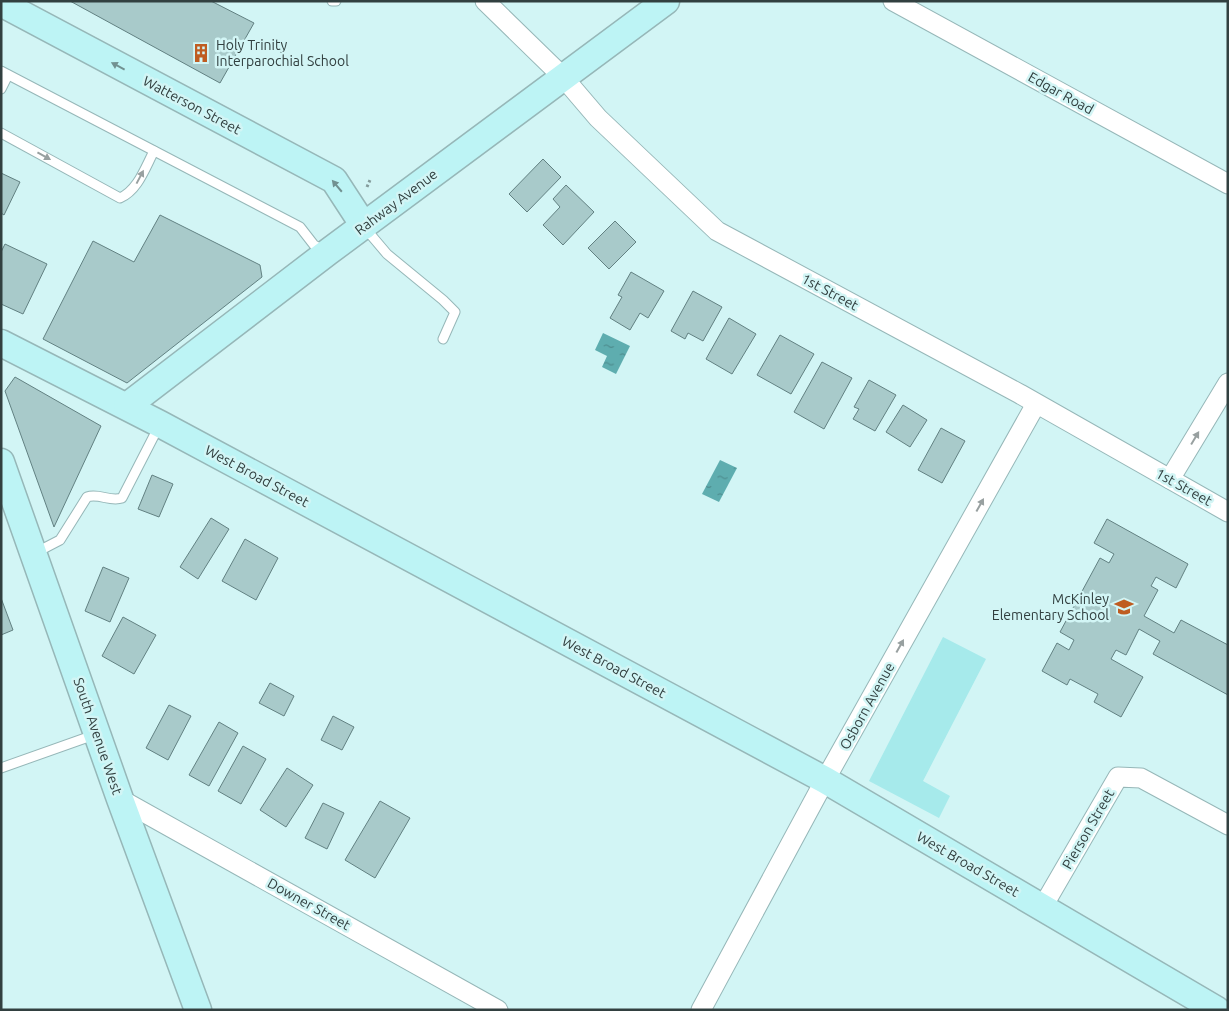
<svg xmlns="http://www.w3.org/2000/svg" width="1229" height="1011" font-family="Ubuntu,sans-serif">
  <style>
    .green { fill: #a6eaeb }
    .water { fill: url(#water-ripples) }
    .building { fill: #a8caca; stroke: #628182 }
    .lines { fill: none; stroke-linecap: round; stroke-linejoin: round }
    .lane-casing { stroke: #96b7b8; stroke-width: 11 }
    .street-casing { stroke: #96b7b8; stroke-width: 21 }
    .secondary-casing { stroke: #96b7b8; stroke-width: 29 }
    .path { stroke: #849c9c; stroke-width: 3; stroke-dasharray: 2.5 2.5; stroke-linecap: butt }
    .lane { stroke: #fff; stroke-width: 9 }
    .street { stroke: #fff; stroke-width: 19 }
    .secondary { stroke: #bdf4f5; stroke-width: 26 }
    .oneway { fill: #719191 }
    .oneway2 { fill: #98a0a0 }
    .labels { text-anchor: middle; stroke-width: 5; stroke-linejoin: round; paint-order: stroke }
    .poi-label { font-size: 14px; fill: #324040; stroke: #d2f5f5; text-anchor: start }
    .street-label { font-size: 14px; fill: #324040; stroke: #d2f5f5 }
  </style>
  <defs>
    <pattern id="water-ripples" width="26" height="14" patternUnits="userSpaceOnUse" patternTransform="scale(1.25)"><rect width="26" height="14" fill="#5eadaf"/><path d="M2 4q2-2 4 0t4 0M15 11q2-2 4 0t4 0" fill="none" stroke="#4e8e90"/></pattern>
  </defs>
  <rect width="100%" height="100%" fill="#d2f5f5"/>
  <path class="green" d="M 943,637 L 986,659 L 923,781 L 950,796 L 939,818 L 869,781 Z"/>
  <g class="water">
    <path d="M 603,333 L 630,346 L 616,374 L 602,367 L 607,356 L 595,350 Z"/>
    <path d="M 720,460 L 737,468 L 719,502 L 702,494 Z"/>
  </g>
  <g class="building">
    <path d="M 70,1 L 211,1 L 254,23 L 220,83 Z"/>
    <path d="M 543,159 L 561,177 L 527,212 L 509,194 Z"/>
    <path d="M 1,173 L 20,182 L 4,215 L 1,213 Z"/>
    <path d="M 566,185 L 594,212 L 563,245 L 543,225 L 560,207 L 553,199 Z"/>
    <path d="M 160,215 L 260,265 L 262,277 L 127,383 L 43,339 L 93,241 L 134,262 Z"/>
    <path d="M 615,221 L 636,242 L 609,269 L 588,248 Z"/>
    <path d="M 5,244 L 47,264 L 23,314 L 1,304 L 1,252 Z"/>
    <path d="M 631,272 L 664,291 L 648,318 L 640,313 L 630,330 L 610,318 L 622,297 L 618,295 Z"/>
    <path d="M 693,291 L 722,307 L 703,341 L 688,333 L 685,339 L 671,331 Z"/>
    <path d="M 729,318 L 756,334 L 732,374 L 706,359 Z"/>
    <path d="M 780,335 L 814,354 L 791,394 L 757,375 Z"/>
    <path d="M 822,362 L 852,378 L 824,429 L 794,412 Z"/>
    <path d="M 15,377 L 101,426 L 54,527 L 5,391 Z"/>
    <path d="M 869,380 L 896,395 L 875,431 L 853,419 L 859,409 L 854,407 Z"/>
    <path d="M 903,405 L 927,420 L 910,447 L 886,432 Z"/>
    <path d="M 941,428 L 965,441 L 942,483 L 918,470 Z"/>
    <path d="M 152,475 L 173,484 L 159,517 L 138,509 Z"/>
    <path d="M 211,518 L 229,529 L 198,579 L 180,567 Z"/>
    <path d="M 1107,519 L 1188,564 L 1176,588 L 1156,577 L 1151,586 L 1158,590 L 1144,616 L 1174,633 L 1181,620 L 1228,645 L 1228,695 L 1153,654 L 1160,641 L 1139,629 L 1126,655 L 1116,650 L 1111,659 L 1143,677 L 1121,717 L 1094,702 L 1098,694 L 1070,679 L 1067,685 L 1042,671 L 1057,643 L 1069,650 L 1074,640 L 1060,632 L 1100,558 L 1109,563 L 1114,554 L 1094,543 Z"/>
    <path d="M 245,539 L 278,558 L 256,600 L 222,581 Z"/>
    <path d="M 103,567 L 129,578 L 110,622 L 85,611 Z"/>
    <path d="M 1,598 L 13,630 L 1,635 Z"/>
    <path d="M 123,617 L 156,635 L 134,674 L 102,656 Z"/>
    <path d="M 270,683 L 294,696 L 284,716 L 259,703 Z"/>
    <path d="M 169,705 L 191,716 L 168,760 L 146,748 Z"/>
    <path d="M 333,716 L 354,727 L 342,750 L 321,740 Z"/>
    <path d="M 219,722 L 238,733 L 209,786 L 189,775 Z"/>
    <path d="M 243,746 L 266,759 L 241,804 L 218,791 Z"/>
    <path d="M 287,768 L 313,785 L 286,827 L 260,810 Z"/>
    <path d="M 380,801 L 410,818 L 375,878 L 345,860 Z"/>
    <path d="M 323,803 L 344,813 L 327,849 L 305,838 Z"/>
  </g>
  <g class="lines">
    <g class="lane-casing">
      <g id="lane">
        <path d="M 332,1 L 336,1"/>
        <path d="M 1,71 L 300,227 L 314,245 L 325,251"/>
        <path d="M 1,89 L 8,75"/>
        <path d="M 1,133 L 120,198 C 138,190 145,168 154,151"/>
        <path d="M 365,228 L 387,254 L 443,300 L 455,312 L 443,339"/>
        <path d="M 35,553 L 60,540 L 87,497 C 99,493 110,502 122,498 L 159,426"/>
        <path d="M 1,768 L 94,735"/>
      </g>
    </g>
    <g class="street-casing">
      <g id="street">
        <path d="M 485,1 L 563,77 L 598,118 L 717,231 L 1020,394 L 1228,512"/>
        <path d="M 893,1 L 1228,184"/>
        <path d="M 1170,479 L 1228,383"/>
        <path d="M 120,799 L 498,1010"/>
        <path d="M 1042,908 L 1118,777 L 1141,778 L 1228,825"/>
        <path d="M 701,1010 L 825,780 L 1036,404"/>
      </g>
    </g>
    <g class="secondary-casing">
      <g id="secondary">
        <path d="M 1,3 L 334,180 L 364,226"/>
        <path d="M 1,343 L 160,424 L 825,780 L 1217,1010"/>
        <path d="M 127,406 L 328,252 L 666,1"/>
        <path d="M 1,462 L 120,799 L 198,1010"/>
      </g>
    </g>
    <path class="path" d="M 367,187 L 370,180"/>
    <use href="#lane" class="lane"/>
    <use href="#street" class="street"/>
    <use href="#secondary" class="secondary"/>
  </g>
  <defs><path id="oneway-solid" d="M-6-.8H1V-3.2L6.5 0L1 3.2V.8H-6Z" transform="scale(1.25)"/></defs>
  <g class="oneway">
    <use href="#oneway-solid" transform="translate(118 66) rotate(-152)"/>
    <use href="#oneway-solid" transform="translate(337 186) rotate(-130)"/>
  </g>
  <g class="oneway2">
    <use href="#oneway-solid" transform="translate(44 156) rotate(29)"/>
    <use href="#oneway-solid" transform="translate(140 177) rotate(-62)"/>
    <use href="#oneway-solid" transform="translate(1195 438) rotate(-59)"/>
    <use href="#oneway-solid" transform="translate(980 505) rotate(-61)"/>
    <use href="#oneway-solid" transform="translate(900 646) rotate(-61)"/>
  </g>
  <defs>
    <g id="building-bare" transform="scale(1.5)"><path d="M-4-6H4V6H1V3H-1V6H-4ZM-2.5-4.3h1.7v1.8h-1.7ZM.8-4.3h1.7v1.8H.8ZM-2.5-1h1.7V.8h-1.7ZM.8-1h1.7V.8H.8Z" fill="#bf5c21" stroke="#d2f5f5" stroke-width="2.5" paint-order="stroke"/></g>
    <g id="school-bare" transform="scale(1.5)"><path d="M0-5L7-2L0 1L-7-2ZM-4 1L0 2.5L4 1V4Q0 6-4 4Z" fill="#bf5c21" stroke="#d2f5f5" stroke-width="2.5" paint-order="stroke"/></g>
  </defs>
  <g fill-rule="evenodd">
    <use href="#building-bare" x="201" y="53"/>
    <use href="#school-bare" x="1124" y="607"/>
  </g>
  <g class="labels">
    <g class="poi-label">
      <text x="216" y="50">Holy Trinity<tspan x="216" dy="16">Interparochial School</tspan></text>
      <text x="1109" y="604" text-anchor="end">McKinley<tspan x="1109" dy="16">Elementary School</tspan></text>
    </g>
    <g class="street-label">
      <text transform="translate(1061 93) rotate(29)" y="5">Edgar Road</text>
      <text transform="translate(192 105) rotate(28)" y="5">Watterson Street</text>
      <text transform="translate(396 202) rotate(-37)" y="5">Rahway Avenue</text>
      <text transform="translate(830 292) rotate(28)" y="5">1st Street</text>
      <text transform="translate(257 476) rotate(28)" y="5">West Broad Street</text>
      <text transform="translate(1184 487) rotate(29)" y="5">1st Street</text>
      <text transform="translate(614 667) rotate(28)" y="5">West Broad Street</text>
      <text transform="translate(867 706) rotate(-61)" y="5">Osborn Avenue</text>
      <text transform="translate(98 736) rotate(71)" y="5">South Avenue West</text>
      <text transform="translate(1088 829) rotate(-60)" y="5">Pierson Street</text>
      <text transform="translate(968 864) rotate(30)" y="5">West Broad Street</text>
      <text transform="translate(309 904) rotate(29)" y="5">Downer Street</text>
    </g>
  </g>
  <rect width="1229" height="1011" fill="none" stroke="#324040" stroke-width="5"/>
</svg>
